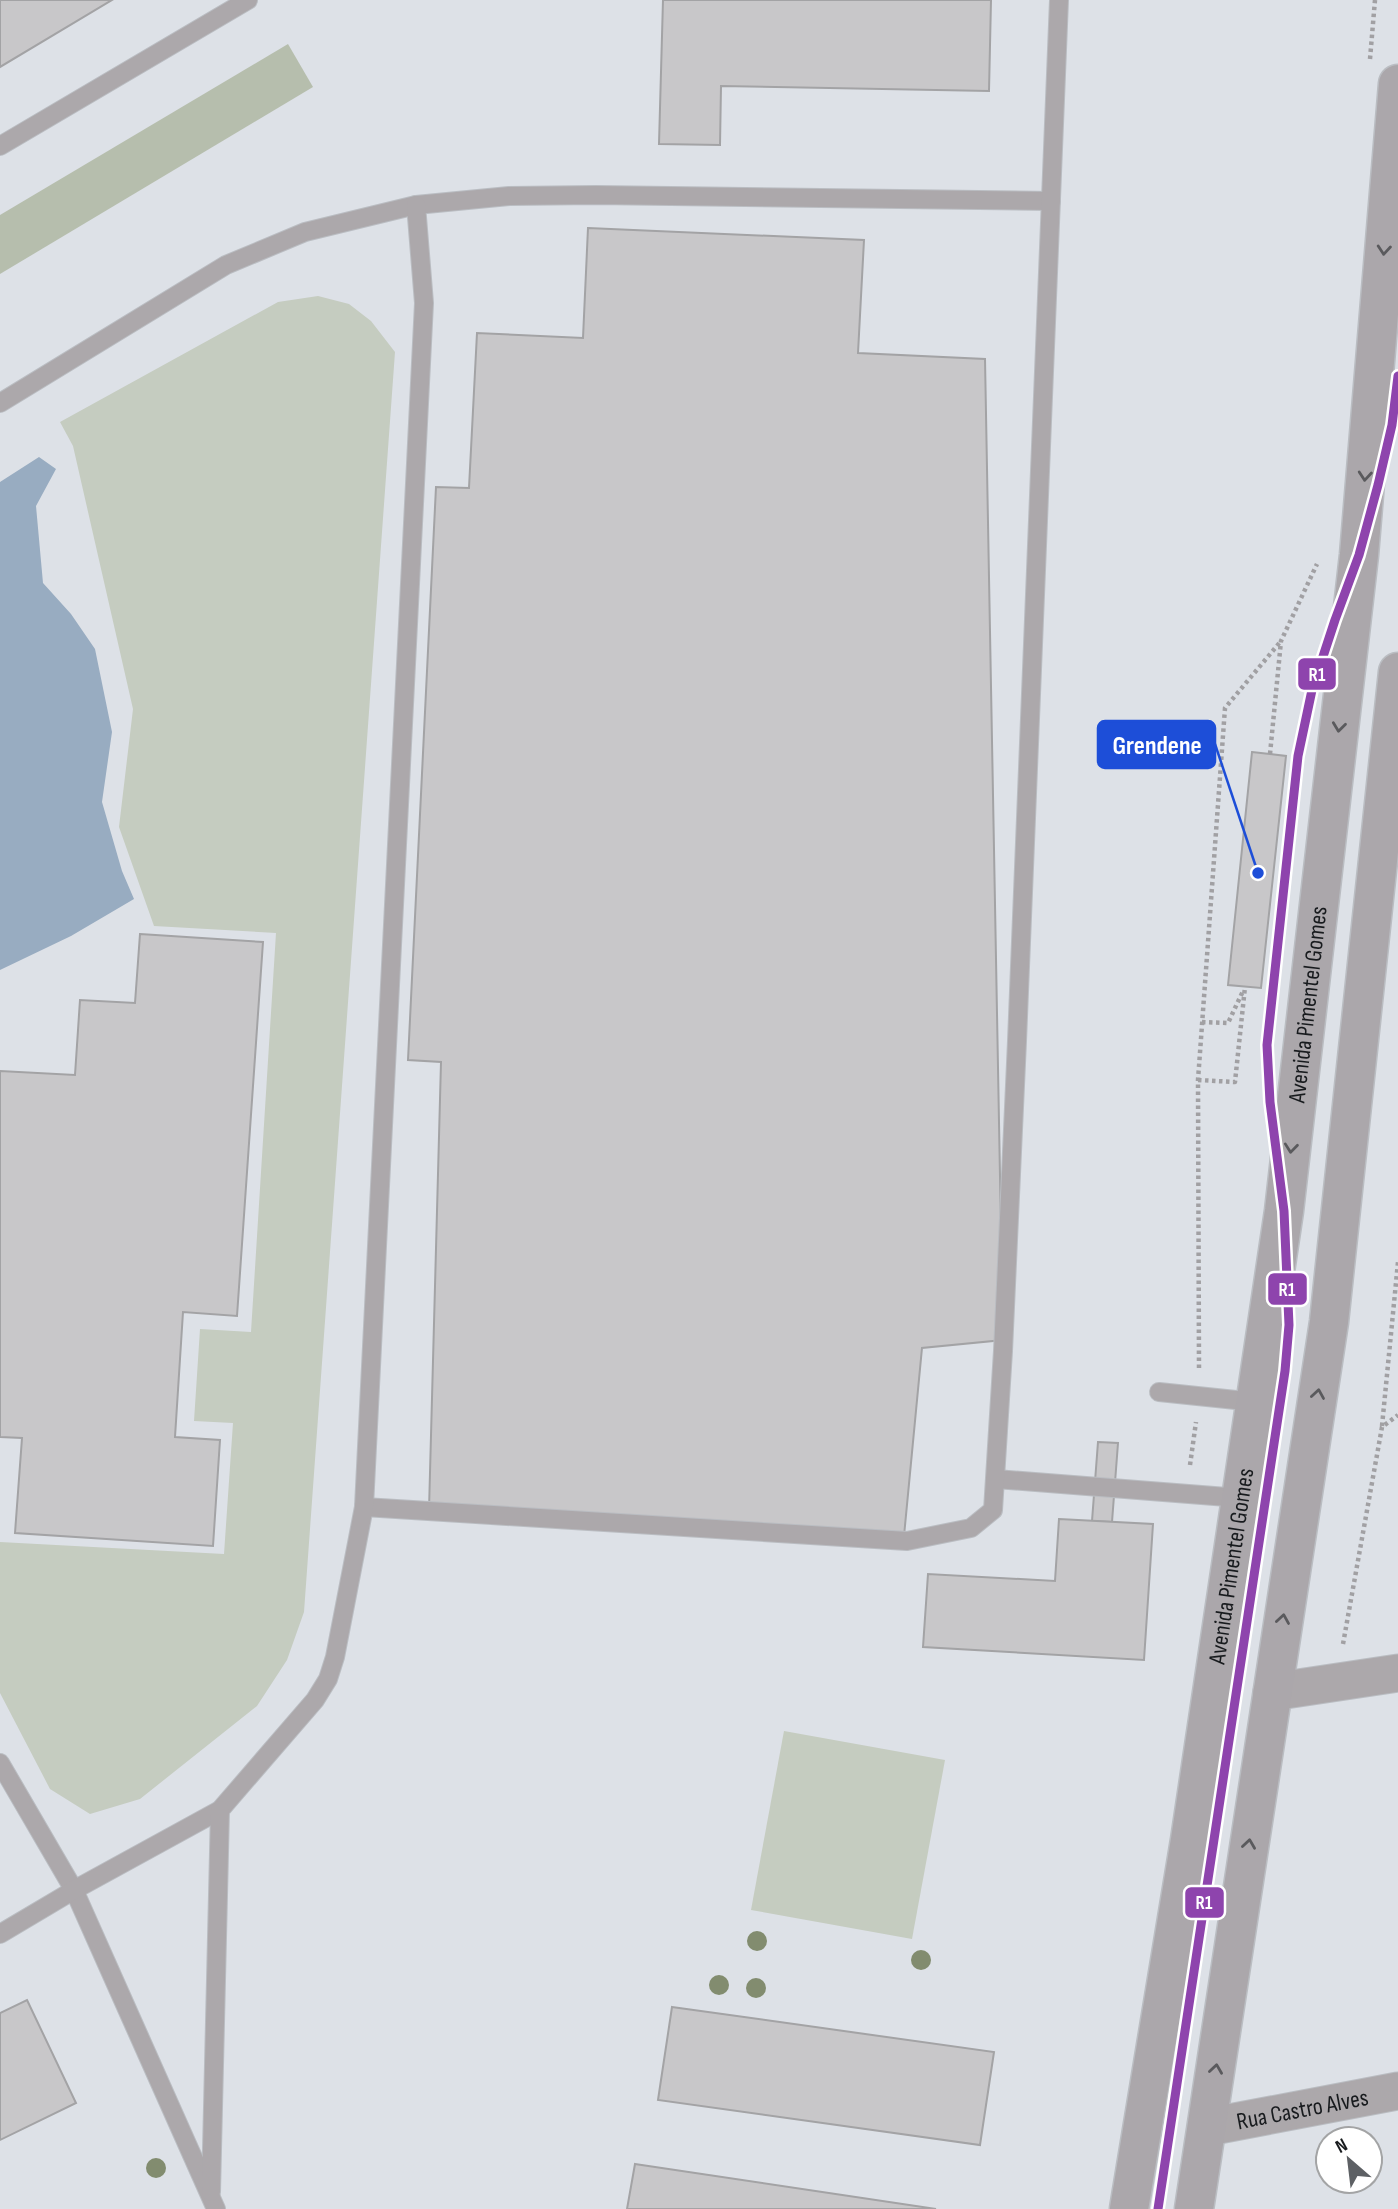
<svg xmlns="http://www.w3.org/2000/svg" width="1398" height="2209" font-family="'Sofia Sans Condensed',sans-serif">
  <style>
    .green { fill: #c5ccc0 }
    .forest { fill: #b6bead }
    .water { fill: #98acc1 }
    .building { fill: #c8c7c9; stroke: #a3a3a5; stroke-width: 2 }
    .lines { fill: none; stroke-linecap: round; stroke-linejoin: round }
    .lane-casing { stroke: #babdc2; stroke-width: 20 }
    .street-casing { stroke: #babdc2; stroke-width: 39 }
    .secondary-casing { stroke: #babdc2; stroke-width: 41 }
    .path { stroke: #a1a0a3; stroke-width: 4.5; stroke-dasharray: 3.5 3.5; stroke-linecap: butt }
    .lane { stroke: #aca8ab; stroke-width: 18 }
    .street { stroke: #aca8ab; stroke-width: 37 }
    .secondary { stroke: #aba7ab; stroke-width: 38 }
    .rail-1-casing { stroke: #fff; stroke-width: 14 }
    .rail-1 { stroke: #8e44ad; stroke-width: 9 }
    .tree { fill: #828c6f }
    .oneway { stroke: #5a5a5d }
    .labels { text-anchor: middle; stroke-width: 7; stroke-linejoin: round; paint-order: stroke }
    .street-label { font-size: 24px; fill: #181b1e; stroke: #fff }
    .leader { fill: none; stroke: #1d4ed8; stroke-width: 2.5 }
    .callout-dot { fill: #1d4ed8; stroke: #fff; stroke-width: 2.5 }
    .callout { fill: #1d4ed8; stroke: #1d4ed8; stroke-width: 2.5 }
    .callout-label { font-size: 26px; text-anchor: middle; font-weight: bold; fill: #fff }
    .line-badge { stroke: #fff; stroke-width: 2.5 }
    .badge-label { font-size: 19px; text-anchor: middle; font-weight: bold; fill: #fff }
  </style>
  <rect width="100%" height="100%" fill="#dde1e7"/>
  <g class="green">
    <path d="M 318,296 L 349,304 L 371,321 L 395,352 L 304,1612 L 287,1660 L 257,1706 L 140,1799 L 90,1814 L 50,1789 L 0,1693 L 0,1542 L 224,1554 L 233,1423 L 194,1421 L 200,1329 L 251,1332 L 276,933 L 154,926 L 119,827 L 133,709 L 73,446 L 60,422 L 278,302 Z"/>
    <path d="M 784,1731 L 945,1760 L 912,1939 L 751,1910 Z"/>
  </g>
  <path class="forest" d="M 288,44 L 313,87 L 0,274 L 0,215 Z"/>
  <path class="water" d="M 39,457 L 56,469 L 36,506 L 43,583 L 71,614 L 95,649 L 112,732 L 102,802 L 122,871 L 134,899 L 71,936 L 0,970 L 0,482 Z"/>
  <g class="building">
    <path d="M 0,0 L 112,0 L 0,67 Z"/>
    <path d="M 663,0 L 991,0 L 989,91 L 721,86 L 720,145 L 659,144 Z"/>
    <path d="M 588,228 L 864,240 L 858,353 L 985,359 L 1003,1340 L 922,1348 L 904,1536 L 429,1510 L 441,1062 L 408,1060 L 436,487 L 469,488 L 477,333 L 583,338 Z"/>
    <path d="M 1252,752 L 1286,756 L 1261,988 L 1228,985 Z"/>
    <path d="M 140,934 L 263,942 L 237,1316 L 183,1312 L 175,1437 L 220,1440 L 213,1546 L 15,1533 L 22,1438 L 0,1437 L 0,1071 L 75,1075 L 80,1000 L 135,1003 Z"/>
    <path d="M 1098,1442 L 1118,1443 L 1112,1522 L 1092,1521 Z"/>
    <path d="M 1059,1519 L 1153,1524 L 1144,1660 L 923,1647 L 928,1574 L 1055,1581 Z"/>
    <path d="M 27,2000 L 76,2103 L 0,2140 L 0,2013 Z"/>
    <path d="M 672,2007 L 994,2052 L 980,2145 L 658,2100 Z"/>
    <path d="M 635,2164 L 936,2209 L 627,2209 Z"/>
  </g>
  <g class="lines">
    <g class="lane-casing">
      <g id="lane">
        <path d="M 0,146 L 248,0"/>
        <path d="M 0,403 L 226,265 L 305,232 L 416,205 L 509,196 L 596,195 L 1051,201"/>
        <path d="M 1159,1392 L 1255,1402"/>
        <path d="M 996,1479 L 1240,1498"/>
        <path d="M 364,1507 L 907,1541 L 971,1528 L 993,1510 L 1003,1351 L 1017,1041 L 1059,0"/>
        <path d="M 0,1763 L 74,1890 L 216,2209"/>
        <path d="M 0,1934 L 74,1890 L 220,1810 L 315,1700 L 328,1679 L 335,1657 L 364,1507 L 424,303 L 416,205"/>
        <path d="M 211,2192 L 220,1810"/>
      </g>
    </g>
    <g class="street-casing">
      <g id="street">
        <path d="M 1272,1692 L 1398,1673"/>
        <path id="s1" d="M 1208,2127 L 1398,2091"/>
      </g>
    </g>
    <g class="secondary-casing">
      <g id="secondary">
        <path id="s2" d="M 1129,2209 L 1190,1840 L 1284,1211 L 1359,555 L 1398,84"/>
        <path d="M 1194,2209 L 1329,1322 L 1398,672"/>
      </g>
    </g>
    <g class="path">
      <path d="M 1370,59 L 1375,0"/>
      <path d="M 1270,754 L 1281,641 L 1317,564"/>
      <path d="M 1202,1022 L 1228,1023 L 1243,991"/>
      <path d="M 1198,1080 L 1235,1082 L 1245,987"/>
      <path d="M 1199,1368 L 1198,1080 L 1225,708 L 1281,641"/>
      <path d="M 1382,1426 L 1398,1262"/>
      <path d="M 1190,1465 L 1196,1422"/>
      <path d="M 1343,1644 L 1382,1427 L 1398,1415"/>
    </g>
    <use href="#lane" class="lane"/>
    <use href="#street" class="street"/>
    <use href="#secondary" class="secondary"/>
    <g class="rail-1-casing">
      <path id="rail-1" d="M 1158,2209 L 1285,1371 L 1289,1325 L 1284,1211 L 1270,1102 L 1267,1045 L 1298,756 L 1312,690 L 1335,620 L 1359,555 L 1378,485 L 1392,425 L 1398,376"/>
    </g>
    <use href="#rail-1" class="rail-1"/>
  </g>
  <g class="tree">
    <circle cx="757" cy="1941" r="10"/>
    <circle cx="921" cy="1960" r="10"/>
    <circle cx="719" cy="1985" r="10"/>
    <circle cx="756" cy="1988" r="10"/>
    <circle cx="156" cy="2168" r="10"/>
  </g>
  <defs><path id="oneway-chevron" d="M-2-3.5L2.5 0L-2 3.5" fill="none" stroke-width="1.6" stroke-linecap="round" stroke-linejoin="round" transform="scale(1.75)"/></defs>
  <g class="oneway">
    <use href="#oneway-chevron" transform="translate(1384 250) rotate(95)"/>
    <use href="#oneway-chevron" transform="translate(1365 476) rotate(95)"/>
    <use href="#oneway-chevron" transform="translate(1339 727) rotate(97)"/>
    <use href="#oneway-chevron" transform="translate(1291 1148) rotate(96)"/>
    <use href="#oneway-chevron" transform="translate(1318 1394) rotate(-81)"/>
    <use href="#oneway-chevron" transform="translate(1283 1619) rotate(-81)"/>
    <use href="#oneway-chevron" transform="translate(1249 1844) rotate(-82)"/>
    <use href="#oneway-chevron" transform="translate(1216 2069) rotate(-82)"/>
  </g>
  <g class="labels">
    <g class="street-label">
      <text dy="8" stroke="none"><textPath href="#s2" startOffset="1218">Avenida Pimentel Gomes</textPath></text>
      <text dy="8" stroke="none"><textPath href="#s2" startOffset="651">Avenida Pimentel Gomes</textPath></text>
      <text dy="8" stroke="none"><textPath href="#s1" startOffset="96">Rua Castro Alves</textPath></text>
    </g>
  </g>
  <path class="leader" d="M1258 873L1215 744"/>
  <circle class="callout-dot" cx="1258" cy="873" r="7"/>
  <rect class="callout" x="1098" y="721" width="117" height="47" rx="7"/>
  <g class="callout-label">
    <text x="1157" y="754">Grendene</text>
  </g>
  <g class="line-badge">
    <rect x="1297" y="657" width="40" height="34" rx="7" fill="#8e44ad"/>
    <rect x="1267" y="1272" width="41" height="34" rx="7" fill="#8e44ad"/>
    <rect x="1184" y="1886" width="41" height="33" rx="7" fill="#8e44ad"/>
  </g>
  <g class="badge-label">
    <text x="1317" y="681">R1</text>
    <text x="1287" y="1296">R1</text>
    <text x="1204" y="1909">R1</text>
  </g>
  <g transform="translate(1349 2160) rotate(332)"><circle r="33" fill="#ffffff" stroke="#a3a4a5" stroke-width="2"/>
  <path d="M0-5L12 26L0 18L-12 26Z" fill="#5d6064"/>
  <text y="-10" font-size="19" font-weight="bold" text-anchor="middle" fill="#181b1e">N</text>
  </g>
</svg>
